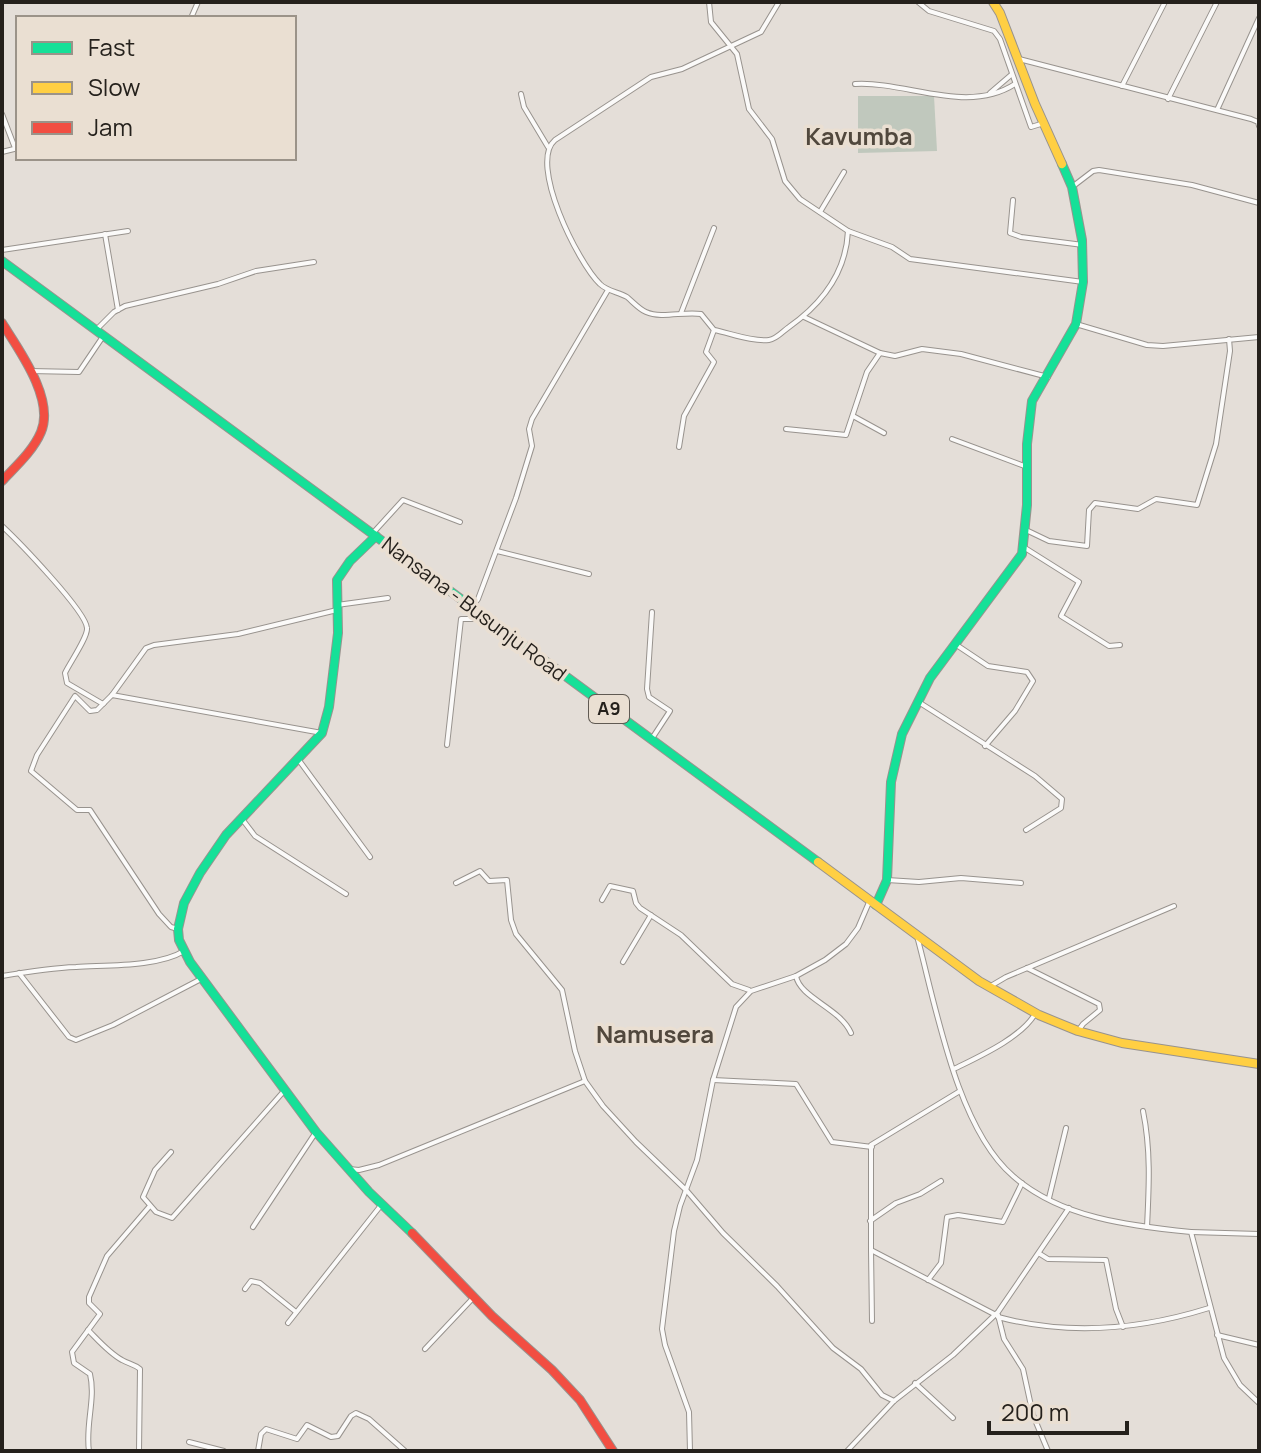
<svg xmlns="http://www.w3.org/2000/svg" width="1261" height="1453" font-family="Manrope,sans-serif">
  <style>
    .green { fill: #c0c8bd }
    .lines { fill: none; stroke-linecap: round; stroke-linejoin: round }
    .street-casing { stroke: #98938e; stroke-width: 6 }
    .fast-casing { stroke: #98938e; stroke-width: 10 }
    .slow-casing { stroke: #98938e; stroke-width: 10 }
    .jam-casing { stroke: #98938e; stroke-width: 10 }
    .street { stroke: #fbfaf9; stroke-width: 4 }
    .fast { stroke: #16e098; stroke-width: 8 }
    .slow { stroke: #ffcf43; stroke-width: 8 }
    .jam { stroke: #f24e42; stroke-width: 8 }
    .labels { text-anchor: middle; stroke-width: 7; stroke-linejoin: round; paint-order: stroke }
    .shield { fill: #eadfd2; stroke: #605a53; stroke-width: 2 }
    .shield-label { font-size: 18px; font-weight: bold; fill: #25211c }
    .street-label { font-size: 20px; fill: #25211c; stroke: #eadfd2 }
    .quarter-label { font-size: 24px; font-weight: bold; fill: #51483d; stroke: #eadfd2 }
  </style>
  <rect width="100%" height="100%" fill="#e4ded8"/>
  <path class="green" d="M 858,96 L 934,96 L 937,151 L 858,153 Z"/>
  <g class="lines">
    <g class="street-casing">
      <g id="street">
        <path d="M 709,2 L 711,22 L 737,54 L 749,109 L 772,139 L 785,181 L 800,199 L 848,231 C 846,273 823,303 789,327 C 783,331 777,339 769,340 C 752,342 730,333 714,330 L 701,314 C 684,311 662,319 646,312 C 639,309 633,302 627,297 C 618,292 607,291 600,284 C 578,263 528,163 555,140 L 651,77 L 682,69 L 761,32 L 779,2"/>
        <path d="M 918,2 L 929,11 L 994,31 L 1000,39 L 1031,127 L 1044,123"/>
        <path d="M 191,18 L 198,2"/>
        <path d="M 1019,59 L 1251,119 L 1258,122 L 1259,126"/>
        <path d="M 855,84 C 907,81 967,115 1015,84"/>
        <path d="M 1122,86 L 1165,2"/>
        <path d="M 990,93 L 1011,75"/>
        <path d="M 521,94 L 524,107 L 548,147"/>
        <path d="M 1168,99 L 1217,2"/>
        <path d="M 1217,110 L 1259,18"/>
        <path d="M 2,114 L 15,148"/>
        <path d="M 2,152 L 18,148"/>
        <path d="M 1072,187 L 1093,171 L 1099,170 L 1192,185 L 1259,203"/>
        <path d="M 1013,200 L 1010,233 L 1021,237 L 1083,245"/>
        <path d="M 820,212 L 844,172"/>
        <path d="M 848,231 L 892,247 L 910,259 L 1083,282"/>
        <path d="M 105,234 L 118,310"/>
        <path d="M 2,250 L 128,231"/>
        <path d="M 681,313 L 714,228"/>
        <path d="M 804,317 L 880,353 L 895,356 L 922,349 L 961,354 L 1048,377"/>
        <path d="M 1076,324 L 1147,345 L 1163,346 L 1259,337"/>
        <path d="M 96,330 L 114,312 L 125,306 L 218,284 L 256,271 L 314,262"/>
        <path d="M 30,371 L 79,372 L 104,335"/>
        <path d="M 853,416 L 884,433"/>
        <path d="M 786,429 L 846,435 L 867,372 L 880,353"/>
        <path d="M 952,439 L 1027,467"/>
        <path d="M 679,447 L 684,416 L 714,362 L 706,352 L 714,330"/>
        <path d="M 2,526 C 17,540 86,611 87,628 C 88,637 69,664 65,673 L 67,683 L 103,704 L 112,695 L 322,733"/>
        <path d="M 1026,530 L 1049,541 L 1087,546 L 1089,510 L 1095,503 L 1138,509 L 1156,499 L 1197,505 L 1216,444 L 1230,351 L 1229,339"/>
        <path d="M 373,533 L 403,500 L 460,522"/>
        <path d="M 1025,548 L 1079,582 L 1061,616 L 1109,646 L 1120,645"/>
        <path d="M 497,551 L 589,574"/>
        <path d="M 337,605 L 388,598"/>
        <path d="M 472,607 L 478,599 L 516,498 L 532,446 L 529,429 L 532,419 L 608,290"/>
        <path d="M 955,644 L 988,666 L 1027,672 L 1033,681 L 1015,711 L 985,746"/>
        <path d="M 112,695 L 146,648 L 154,645 L 238,634 L 337,610"/>
        <path d="M 917,701 L 1035,776 L 1062,799 L 1061,808 L 1026,830"/>
        <path d="M 104,703 L 97,710 L 90,711 L 75,696 L 37,755 L 31,771 L 77,810 L 90,810 L 159,914 L 171,927 L 178,929"/>
        <path d="M 651,740 L 670,711 L 649,697 L 647,689 L 652,612"/>
        <path d="M 447,745 L 461,619 L 475,619 L 481,614"/>
        <path d="M 298,759 L 370,857"/>
        <path d="M 242,819 L 255,836 L 346,894"/>
        <path d="M 887,880 L 919,882 L 961,878 L 1021,883"/>
        <path d="M 456,883 L 480,871 L 489,881 L 507,880 L 511,920 L 516,934 L 562,990 L 575,1051 L 585,1081"/>
        <path d="M 602,900 L 610,886 L 633,891 L 636,903 L 640,908 L 681,935 L 732,984 L 749,990"/>
        <path d="M 917,936 C 936,1007 957,1128 1013,1176 C 1061,1218 1130,1226 1191,1232 L 1224,1358 L 1240,1385 L 1259,1403"/>
        <path d="M 623,962 L 651,915"/>
        <path d="M 1027,968 L 1099,1004 L 1100,1010 L 1083,1024 L 1078,1031"/>
        <path d="M 19,973 L 69,1037 L 76,1040 L 113,1025 L 201,979"/>
        <path d="M 2,976 C 26,972 51,968 76,967 C 107,965 158,967 184,951"/>
        <path d="M 796,976 C 800,998 840,1008 851,1033"/>
        <path d="M 989,987 L 1006,977 L 1174,906"/>
        <path d="M 954,1069 C 978,1057 1021,1038 1035,1014"/>
        <path d="M 713,1080 L 796,1084 L 832,1142 L 872,1147"/>
        <path d="M 960,1091 L 871,1145 L 871,1250 L 996,1315"/>
        <path d="M 1143,1111 C 1151,1150 1149,1187 1147,1227"/>
        <path d="M 171,1152 L 155,1170 L 143,1197 L 156,1212 L 172,1218 L 284,1091"/>
        <path d="M 349,1169 L 359,1170 L 379,1165 L 585,1081 L 603,1106 L 636,1142 L 687,1191 L 723,1233 L 777,1286 L 833,1348 L 861,1369 L 882,1395 L 894,1401"/>
        <path d="M 1049,1198 L 1066,1128"/>
        <path d="M 870,1221 L 896,1203 L 920,1194 L 941,1181"/>
        <path d="M 253,1227 L 316,1132"/>
        <path d="M 1191,1232 L 1259,1234"/>
        <path d="M 871,1250 L 872,1321"/>
        <path d="M 1040,1254 L 1048,1259 L 1106,1260 L 1116,1309 L 1123,1327"/>
        <path d="M 928,1280 L 941,1263 L 947,1217 L 958,1215 L 1003,1222 L 1022,1183"/>
        <path d="M 245,1289 L 251,1281 L 260,1283 L 296,1312"/>
        <path d="M 998,1315 L 1004,1339 L 1023,1369 L 1033,1415 L 1048,1451"/>
        <path d="M 998,1317 C 1069,1336 1139,1330 1209,1308"/>
        <path d="M 288,1323 L 382,1204"/>
        <path d="M 88,1330 C 98,1340 109,1353 122,1360 C 129,1364 134,1364 140,1369 L 139,1451"/>
        <path d="M 1217,1335 L 1259,1345"/>
        <path d="M 425,1349 L 474,1297"/>
        <path d="M 915,1383 L 953,1418"/>
        <path d="M 189,1442 L 224,1451"/>
        <path d="M 89,1451 C 85,1425 96,1399 90,1374 L 74,1363 L 72,1352 L 100,1314 L 89,1303 L 89,1297 L 107,1256 L 149,1207"/>
        <path d="M 258,1451 L 261,1434 L 266,1429 L 297,1439 L 307,1425 L 331,1437 L 338,1436 L 351,1416 L 356,1413 L 369,1419 L 405,1451"/>
        <path d="M 690,1451 L 689,1412 L 665,1345 L 662,1329 L 674,1231 L 680,1206 L 697,1160 L 713,1080 L 736,1007 L 751,991 L 796,976 L 825,960 L 846,944 L 858,928 L 870,900"/>
        <path d="M 847,1451 L 894,1401 L 953,1355 L 998,1312 L 1069,1208"/>
      </g>
    </g>
    <g class="fast-casing">
      <g id="fast">
        <path d="M 2,261 L 818,862"/>
        <path d="M 376,536 L 350,561 L 337,580 L 338,633 L 329,707 L 322,733 L 226,835 L 200,873 L 184,903 L 178,929 L 179,940 L 190,962 L 316,1132 L 369,1192 L 412,1233"/>
        <path d="M 876,905 L 887,880 L 891,782 L 902,734 L 930,678 L 1022,554 L 1027,505 L 1027,444 L 1032,401 L 1076,324 L 1083,282 L 1082,240 L 1072,187 L 1062,164"/>
      </g>
    </g>
    <g class="slow-casing">
      <g id="slow">
        <path d="M 993,2 L 1000,13 L 1035,104 L 1062,164"/>
        <path d="M 818,862 L 979,981 L 1039,1015 L 1078,1031 L 1122,1043 L 1259,1064"/>
      </g>
    </g>
    <g class="jam-casing">
      <g id="jam">
        <path d="M 2,323 C 19,350 55,399 41,432 C 33,451 16,466 2,481"/>
        <path d="M 412,1233 L 492,1316 L 552,1370 L 580,1400 L 613,1451"/>
      </g>
    </g>
    <use href="#street" class="street"/>
    <use href="#fast" class="fast"/>
    <use href="#slow" class="slow"/>
    <use href="#jam" class="jam"/>
  </g>
  <g class="labels">
    <rect class="shield" x="589" y="695" width="40" height="28" rx="6"/>
    <g class="shield-label">
      <text x="609" y="715">A9</text>
    </g>
    <g class="street-label">
      <text transform="translate(474 609) rotate(37)" y="7">Nansana - Busunju Road</text>
    </g>
    <g class="quarter-label">
      <text x="859" y="145">Kavumba</text>
      <text x="655" y="1043">Namusera</text>
    </g>
  </g>
  <rect width="1261" height="1453" fill="none" stroke="#25211c" stroke-width="8"/>
  <rect x="16" y="16" width="280" height="144" fill="#eadfd2" stroke="#9b9389" stroke-width="2"/>
  <rect x="32" y="42" width="40" height="12" fill="#16e098" stroke="#9b9389" stroke-width="2"/>
  <text x="88" y="56" font-size="24" fill="#25211c">Fast</text>
  <rect x="32" y="82" width="40" height="12" fill="#ffcf43" stroke="#9b9389" stroke-width="2"/>
  <text x="88" y="96" font-size="24" fill="#25211c">Slow</text>
  <rect x="32" y="122" width="40" height="12" fill="#f24e42" stroke="#9b9389" stroke-width="2"/>
  <text x="88" y="136" font-size="24" fill="#25211c">Jam</text>
  <path d="M989 1421v12h138v-12" fill="none" stroke="#25211c" stroke-width="4"/>
  <text x="1001" y="1421" font-size="24" fill="#25211c" stroke="#eadfd2" stroke-width="6" paint-order="stroke">200 m</text>
</svg>
